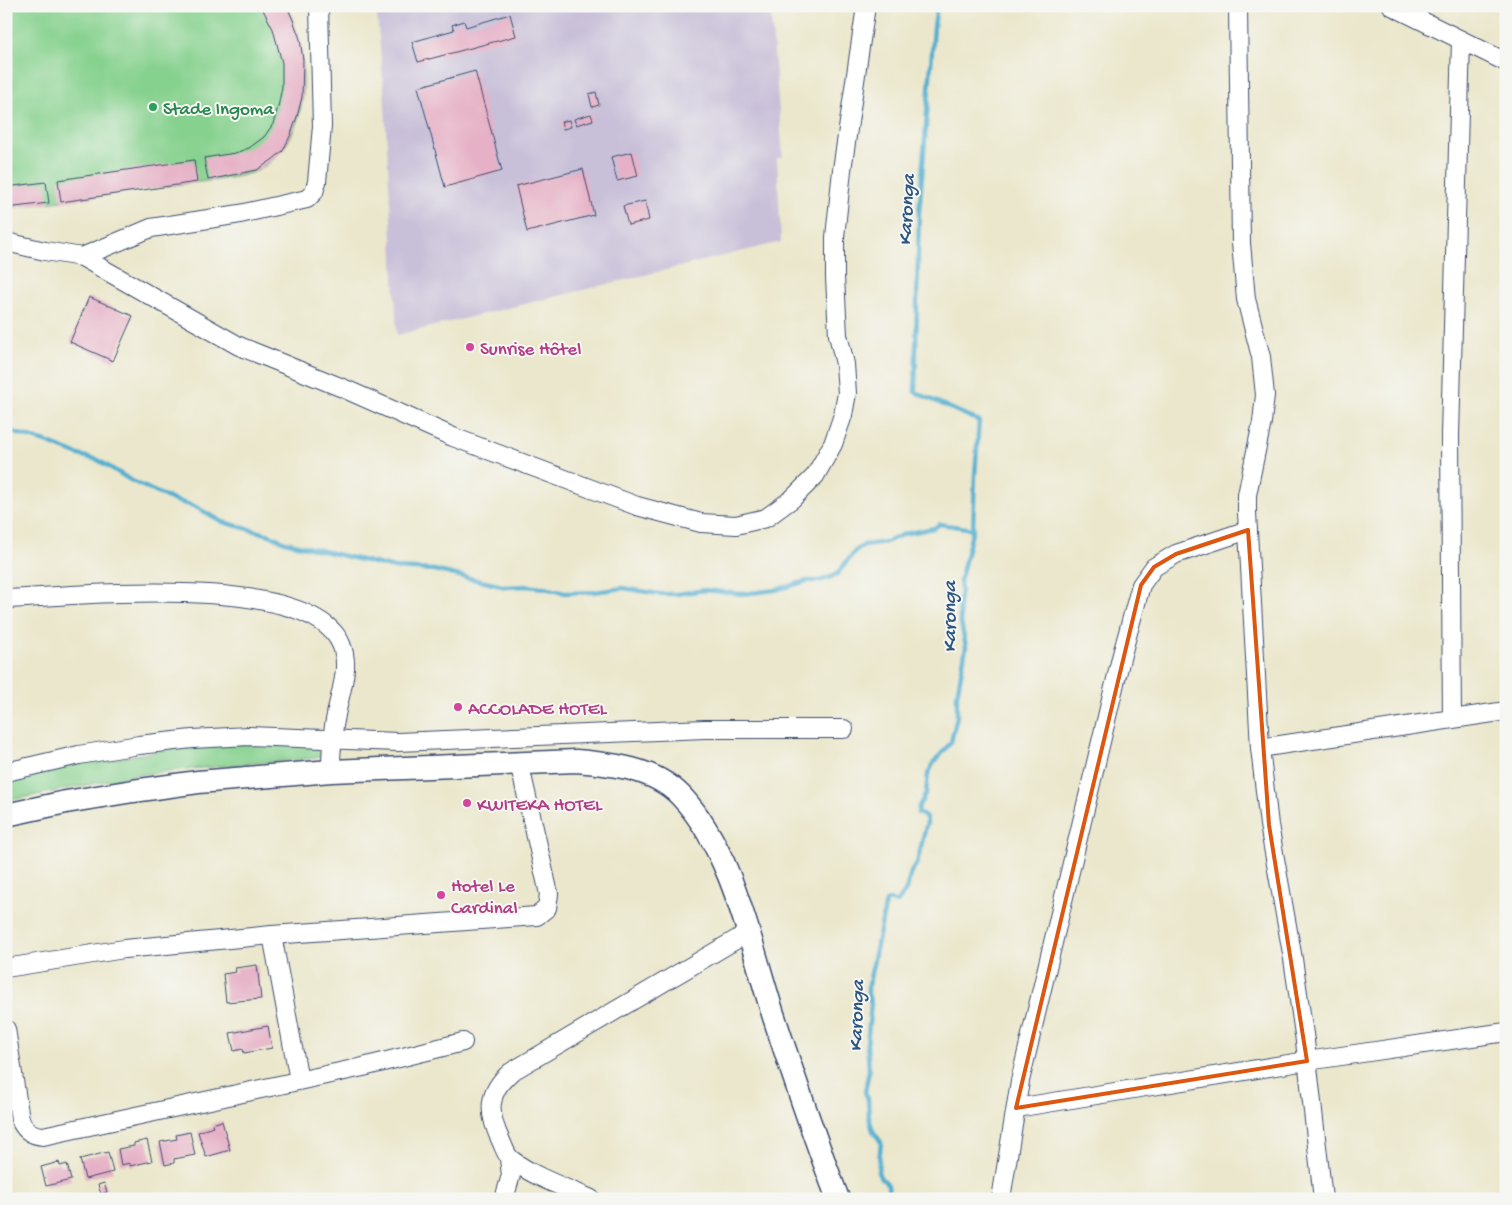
<svg xmlns="http://www.w3.org/2000/svg" width="1512" height="1205" font-family="'Gochi Hand',sans-serif">
  <style>
    .industrial { fill: #c8bfd8 }
    .green { fill: #86d18e; stroke: #508076 }
    .lines { fill: none; stroke-linecap: round; stroke-linejoin: round }
    .stream { stroke: #52afd0; stroke-width: 4.5 }
    .building { fill: #e6b1c6 }
    .minor-casing { stroke: #3a4b6e; stroke-width: 20 }
    .major-casing { stroke: #3a4b6e; stroke-width: 25 }
    .minor { stroke: #fff; stroke-width: 18 }
    .major { stroke: #fff; stroke-width: 22 }
    .marked { fill: none; stroke: #de5710; stroke-width: 4; stroke-linejoin: round }
    .leisure-dot { fill: #2e9e5b; stroke: #f6f6f2; stroke-width: 2 }
    .hotel-dot { fill: #d1479c; stroke: #f6f6f2; stroke-width: 2 }
    .labels { text-anchor: middle; stroke-width: 4; stroke-linejoin: round; paint-order: stroke }
    .leisure-label { font-size: 19px; fill: #27864d; stroke: #f6f6f2; text-anchor: start }
    .hotel-label { font-size: 19px; fill: #b23c85; stroke: #f6f6f2; text-anchor: start }
    .water-label { font-size: 20px; font-style: italic; fill: #2c5580; stroke: #f6f6f2 }
  </style>
  <rect width="100%" height="100%" fill="#f6f6f2"/>
  <filter id="ink" filterUnits="userSpaceOnUse"><feTurbulence type="fractalNoise" baseFrequency=".02" numOctaves="2"/><feDisplacementMap in="SourceGraphic" scale="10" xChannelSelector="R" yChannelSelector="G"/><feConvolveMatrix kernelMatrix="1 2 1 2 8 2 1 2 1" color-interpolation-filters="sRGB"/></filter>
  <filter id="wash" filterUnits="userSpaceOnUse"><feTurbulence type="fractalNoise" baseFrequency=".0096" numOctaves="4" result="noise"/><feDisplacementMap in="SourceGraphic" scale="20" xChannelSelector="R" yChannelSelector="G"/><feGaussianBlur stdDeviation="1.12" result="paint"/><feColorMatrix in="noise" values="0 0 0 0 0 0 0 0 0 0 0 0 0 0 0 0 0 1.4 0 .05"/><feComposite in="paint" operator="in"/></filter>
  <g filter="url(#wash)">
    <rect width="100%" height="100%" fill="#ebe7cc"/>
    <path class="industrial" d="M 376,6 L 770,6 L 783,157 L 777,158 L 781,242 L 397,335 L 384,89 Z"/>
    <g class="green">
      <path d="M 6,6 L 287,6 C 311,56 314,140 258,170 C 241,179 203,181 183,184 C 124,192 65,201 6,208 Z"/>
      <path d="M 221,744 L 312,745 L 323,752 L 322,755 L 316,758 L 178,770 L 136,775 L 6,801 L 6,780 L 90,761 L 120,758 L 187,746 Z"/>
    </g>
    <g class="lines">
      <g class="stream">
        <path d="M 6,430 L 46,442 L 79,455 L 98,460 L 132,481 L 173,500 L 194,506 L 223,522 L 270,535 L 285,542 L 395,568 L 434,570 L 506,587 L 525,586 L 544,588 L 565,593 L 594,592 L 623,588 L 659,594 L 677,594 L 705,590 L 742,594 L 775,590 L 807,581 L 819,581 L 831,577 L 837,574 L 855,551 L 864,545 L 886,542 L 904,534 L 934,528 L 940,524 L 973,529"/>
        <path d="M 889,1199 L 888,1185 L 885,1181 L 881,1179 L 878,1172 L 881,1142 L 873,1131 L 869,1117 L 868,1099 L 865,1092 L 869,1070 L 867,1044 L 871,1004 L 868,994 L 868,988 L 886,902 L 889,900 L 897,903 L 906,890 L 911,872 L 917,863 L 927,822 L 926,817 L 918,813 L 919,806 L 926,793 L 928,774 L 933,764 L 951,742 L 957,716 L 957,695 L 966,647 L 960,618 L 959,603 L 961,590 L 960,581 L 973,529 L 975,475 L 979,421 L 915,392 L 919,213 L 934,27 L 937,6"/>
      </g>
    </g>
    <g id="blocks">
      <g class="building">
        <path d="M 261,6 L 287,6 L 293,20 L 300,39 L 303,60 L 302,97 L 297,117 L 291,134 L 283,151 L 272,160 L 257,170 L 208,180 L 204,158 L 235,153 L 249,148 L 264,137 L 273,124 L 278,107 L 282,87 L 282,63 L 273,29 Z"/>
        <path d="M 510,14 L 516,36 L 418,62 L 412,42 L 454,30 L 452,25 L 464,21 L 466,27 Z"/>
        <path d="M 475,71 L 502,171 L 445,187 L 418,87 Z"/>
        <path d="M 596,92 L 599,105 L 592,107 L 589,94 Z"/>
        <path d="M 591,114 L 593,120 L 576,125 L 574,119 Z"/>
        <path d="M 569,120 L 571,127 L 563,129 L 561,122 Z"/>
        <path d="M 632,152 L 638,176 L 617,181 L 611,157 Z"/>
        <path d="M 194,160 L 197,182 L 61,202 L 58,180 Z"/>
        <path d="M 583,169 L 594,215 L 527,232 L 516,186 Z"/>
        <path d="M 46,182 L 49,203 L 6,208 L 6,187 Z"/>
        <path d="M 645,201 L 649,220 L 628,225 L 623,206 Z"/>
        <path d="M 89,297 L 133,316 L 113,361 L 70,342 Z"/>
        <path d="M 257,965 L 261,999 L 226,1002 L 223,974 L 236,972 L 235,968 Z"/>
        <path d="M 268,1026 L 272,1048 L 244,1053 L 243,1049 L 234,1051 L 230,1033 Z"/>
        <path d="M 222,1121 L 230,1150 L 206,1157 L 198,1132 L 213,1127 L 212,1124 Z"/>
        <path d="M 190,1132 L 195,1155 L 174,1159 L 174,1163 L 165,1165 L 160,1142 L 177,1139 L 176,1135 Z"/>
        <path d="M 147,1140 L 152,1161 L 130,1166 L 130,1163 L 121,1165 L 118,1149 L 134,1146 L 134,1143 Z"/>
        <path d="M 108,1152 L 113,1172 L 85,1179 L 80,1159 Z"/>
        <path d="M 59,1162 L 60,1166 L 67,1164 L 71,1180 L 46,1186 L 41,1167 Z"/>
        <path d="M 104,1183 L 107,1192 L 101,1194 L 98,1185 Z"/>
        <path d="M 6,1188 L 11,1199 L 6,1199 Z"/>
      </g>
    </g>
  </g>
  <g filter="url(#ink)">
    <use href="#blocks" fill-opacity="0" stroke="#3a4b6e" stroke-width="1"/>
    <g class="lines">
      <g class="minor-casing">
        <g id="minor">
          <path d="M 1238,6 L 1241,243 L 1246,299 L 1261,357 L 1265,395 L 1262,422 L 1247,495 L 1247,513 L 1260,748 L 1269,825 L 1293,959 L 1305,1041 L 1323,1199"/>
          <path d="M 1392,6 L 1506,62"/>
          <path d="M 6,242 L 45,251 L 82,257 L 239,346 L 345,389 L 453,437 L 637,506 L 701,523 L 736,525 L 766,518 L 792,499 L 815,476 L 833,444 L 843,415 L 847,393 L 845,364 L 838,335 L 835,277 L 835,237 L 842,170 L 866,6"/>
          <path d="M 82,257 L 151,228 L 240,214 L 307,199 L 314,192 L 317,182 L 322,126 L 319,6"/>
          <path d="M 6,599 C 74,596 309,571 341,644 C 351,667 340,692 336,715 C 332,733 331,752 331,771"/>
          <path d="M 1452,719 L 1450,435 L 1461,40"/>
          <path d="M 1260,748 L 1506,711"/>
          <path d="M 6,772 L 79,755 L 139,745 L 192,739 L 249,736 L 398,742 L 705,729 L 844,729"/>
          <path d="M 272,935 L 299,1080"/>
          <path d="M 6,968 L 124,949 L 272,935 L 537,916 L 547,908 L 549,894 L 519,762"/>
          <path d="M 6,1029 L 20,1119 C 24,1130 31,1135 43,1136 L 363,1067 L 463,1042"/>
          <path d="M 1016,1108 L 1307,1061 L 1506,1032"/>
          <path d="M 504,1199 L 511,1175 L 509,1159"/>
          <path d="M 591,1199 C 566,1188 534,1177 512,1160 C 506,1156 504,1147 501,1141 C 488,1114 486,1093 511,1072 L 749,932"/>
          <path d="M 1001,1199 L 1020,1081 L 1121,658 L 1141,585 L 1154,567 L 1176,554 L 1248,530"/>
        </g>
      </g>
      <g class="major-casing">
        <path id="major" d="M 6,815 L 66,802 L 133,791 L 198,782 L 331,771 L 576,761 C 612,764 654,768 681,796 C 733,851 751,947 774,1017 C 794,1078 815,1139 838,1199"/>
      </g>
      <use href="#minor" class="minor"/>
      <use href="#major" class="major"/>
    </g>
  </g>
  <path class="marked" d="M 1248,530 L 1269,825 L 1307,1061 L 1016,1108 L 1141,585 L 1154,567 L 1176,554 Z"/>
  <circle class="leisure-dot" cx="153" cy="107" r="5"/>
  <g class="hotel-dot">
    <circle cx="470" cy="347" r="5"/>
    <circle cx="458" cy="707" r="5"/>
    <circle cx="467" cy="803" r="5"/>
    <circle cx="441" cy="895" r="5"/>
  </g>
  <g class="labels">
    <g class="leisure-label">
      <text x="163" y="114">Stade Ingoma</text>
    </g>
    <g class="hotel-label">
      <text x="480" y="354">Sunrise Hôtel</text>
      <text x="468" y="714">ACCOLADE HOTEL</text>
      <text x="477" y="810">KWITEKA HOTEL</text>
      <text x="451" y="891">Hotel Le<tspan x="451" dy="22">Cardinal</tspan></text>
    </g>
    <g class="water-label">
      <text transform="translate(905 210) rotate(-87)" y="7">Karonga</text>
      <text transform="translate(948 617) rotate(-90)" y="7">Karonga</text>
      <text transform="translate(855 1016) rotate(-88)" y="7">Karonga</text>
    </g>
  </g>
  <rect width="1512" height="1205" fill="none" stroke="#f6f6f2" stroke-width="25"/>
</svg>
